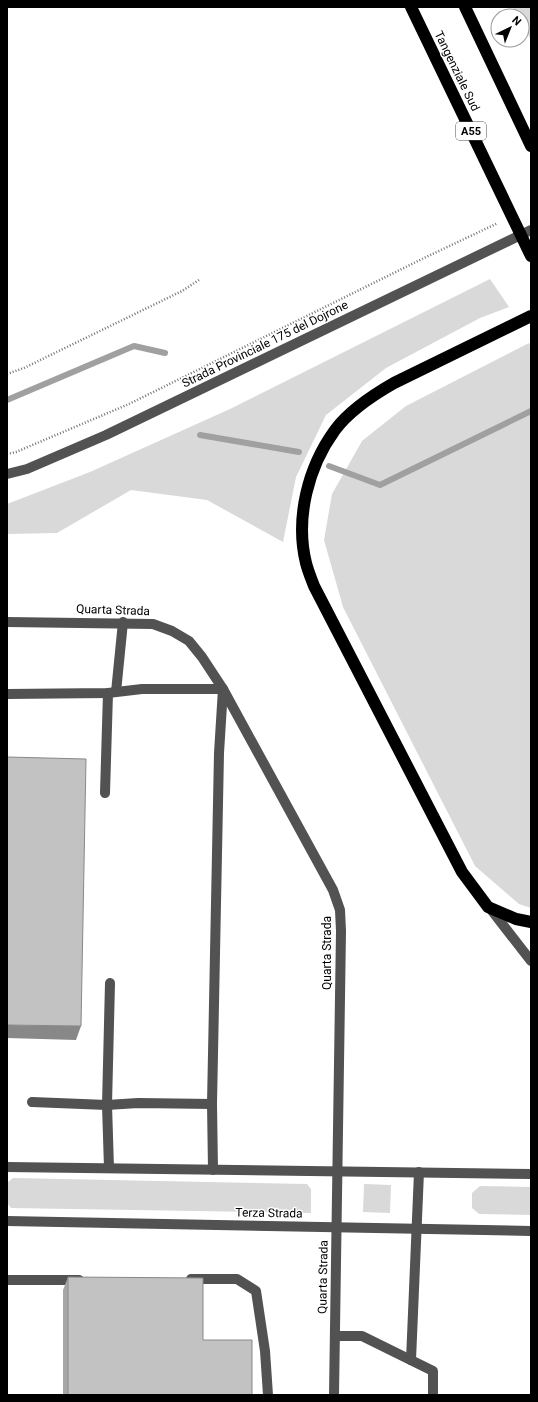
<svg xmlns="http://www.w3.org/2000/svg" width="538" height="1402" font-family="Roboto,sans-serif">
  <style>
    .green { fill: #d9d9d9 }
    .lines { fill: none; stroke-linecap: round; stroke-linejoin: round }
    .stream { stroke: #a0a0a0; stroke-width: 6 }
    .path { stroke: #747474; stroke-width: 2.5; stroke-dasharray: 1 2; stroke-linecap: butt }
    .minor { stroke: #525252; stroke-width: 10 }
    .highway { stroke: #000; stroke-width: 12 }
    .wall { fill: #a7a7a7 }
    .shaded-wall { fill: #888 }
    .building { fill: #c2c2c2; stroke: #888 }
    .labels { text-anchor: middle; stroke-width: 3; stroke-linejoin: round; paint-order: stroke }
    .shield { fill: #fff; stroke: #4c4c4c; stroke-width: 1 }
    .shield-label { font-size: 11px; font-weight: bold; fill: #000 }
    .street-label { font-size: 12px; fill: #000; stroke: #fff }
  </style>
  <rect width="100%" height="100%" fill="#fff"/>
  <g class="green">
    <path d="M 513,7 L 531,7 L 531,40 L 522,23 L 522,16 L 518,16 Z"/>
    <path d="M 490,279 L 509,307 L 480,318 L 386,368 L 326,415 L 296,477 L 283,542 L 207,500 L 131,490 L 57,533 L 7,534 L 7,504 L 90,472 L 230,409 Z"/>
    <path d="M 529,343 L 531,348 L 531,908 L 519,904 L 475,866 L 343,607 L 324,540 L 332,494 L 362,441 L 406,406 Z"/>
    <path d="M 13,1178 L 307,1184 L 311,1189 L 311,1213 L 11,1208 L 7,1203 L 8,1182 Z"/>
    <path d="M 364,1184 L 391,1185 L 390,1213 L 363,1212 Z"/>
    <path d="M 480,1186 L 531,1187 L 531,1215 L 479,1214 L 472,1208 L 472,1193 Z"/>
  </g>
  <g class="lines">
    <g class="stream">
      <path d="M 7,400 L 134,346 L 165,353"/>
      <path d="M 200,435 L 299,452"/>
      <path d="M 329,466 L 380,485 L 531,411"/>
    </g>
    <g class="path">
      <path d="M 7,374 L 24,368 L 182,291 L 199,280"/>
      <path d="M 7,454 L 16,452 L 129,404 L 422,259 L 498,223"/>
    </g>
    <g class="minor">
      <path d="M 7,474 L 27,469 L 106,435 L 531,230"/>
      <path d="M 7,622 L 153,624 L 172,631 L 189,641 L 202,657 L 223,689 L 333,890 L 340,910 L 341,931 L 334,1395"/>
      <path d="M 116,692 L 123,622"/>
      <path d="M 7,694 L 108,693 L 142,689 L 223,689 L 219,753 L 212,1104 L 213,1170"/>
      <path d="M 105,793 L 108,693"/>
      <path d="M 489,907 L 531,961"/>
      <path d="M 32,1102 L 107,1105 L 138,1103 L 212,1104"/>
      <path d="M 7,1167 L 531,1174"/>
      <path d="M 109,1168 L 107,1105 L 110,983"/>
      <path d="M 7,1221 L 531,1231"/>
      <path d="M 191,1279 L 237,1279 L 256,1291 L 265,1351 L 268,1395"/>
      <path d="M 7,1280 L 79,1280"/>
      <path d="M 335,1336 L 362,1336 L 433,1371 L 433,1395"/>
      <path d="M 411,1360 L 419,1172"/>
    </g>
    <g class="highway">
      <path d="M 411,7 L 531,256"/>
      <path d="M 465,7 L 531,146"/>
      <path d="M 531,316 L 394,383 C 373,395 349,411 335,430 C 308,467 295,518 306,563 C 308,571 311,578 314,586 L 462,872 L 488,907 L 516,919 L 531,922"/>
    </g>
  </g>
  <path class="wall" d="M 68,1277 L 203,1340 L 252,1395 L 63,1395 L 63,1290 Z"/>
  <path class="shaded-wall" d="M 7,1025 L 81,1026 L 76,1040 L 7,1038 Z"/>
  <g class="building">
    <path d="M 7,757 L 86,759 L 81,1026 L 7,1025 Z"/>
    <path d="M 68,1277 L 203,1278 L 203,1340 L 252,1340 L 252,1395 L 68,1395 Z"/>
  </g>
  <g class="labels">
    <rect class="shield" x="456" y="122" width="30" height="18" rx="3"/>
    <g class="shield-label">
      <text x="471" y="135">A55</text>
    </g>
    <g class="street-label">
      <text transform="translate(457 71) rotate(64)" y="4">Tangenziale Sud</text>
      <text transform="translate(265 344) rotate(-26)" y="4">Strada Provinciale 175 del Dojrone</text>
      <text transform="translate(113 610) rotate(2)" y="4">Quarta Strada</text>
      <text transform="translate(327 953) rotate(-90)" y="4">Quarta Strada</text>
      <text transform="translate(269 1213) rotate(1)" y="4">Terza Strada</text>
      <text transform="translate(323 1277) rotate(-89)" y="4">Quarta Strada</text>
    </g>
  </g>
  <rect width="538" height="1402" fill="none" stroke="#000000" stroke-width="16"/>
  <g transform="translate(510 28) rotate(43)"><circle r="19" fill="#ffffff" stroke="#999999"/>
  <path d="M0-3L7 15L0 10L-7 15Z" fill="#000000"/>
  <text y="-6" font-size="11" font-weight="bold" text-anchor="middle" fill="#000000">N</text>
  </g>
</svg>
